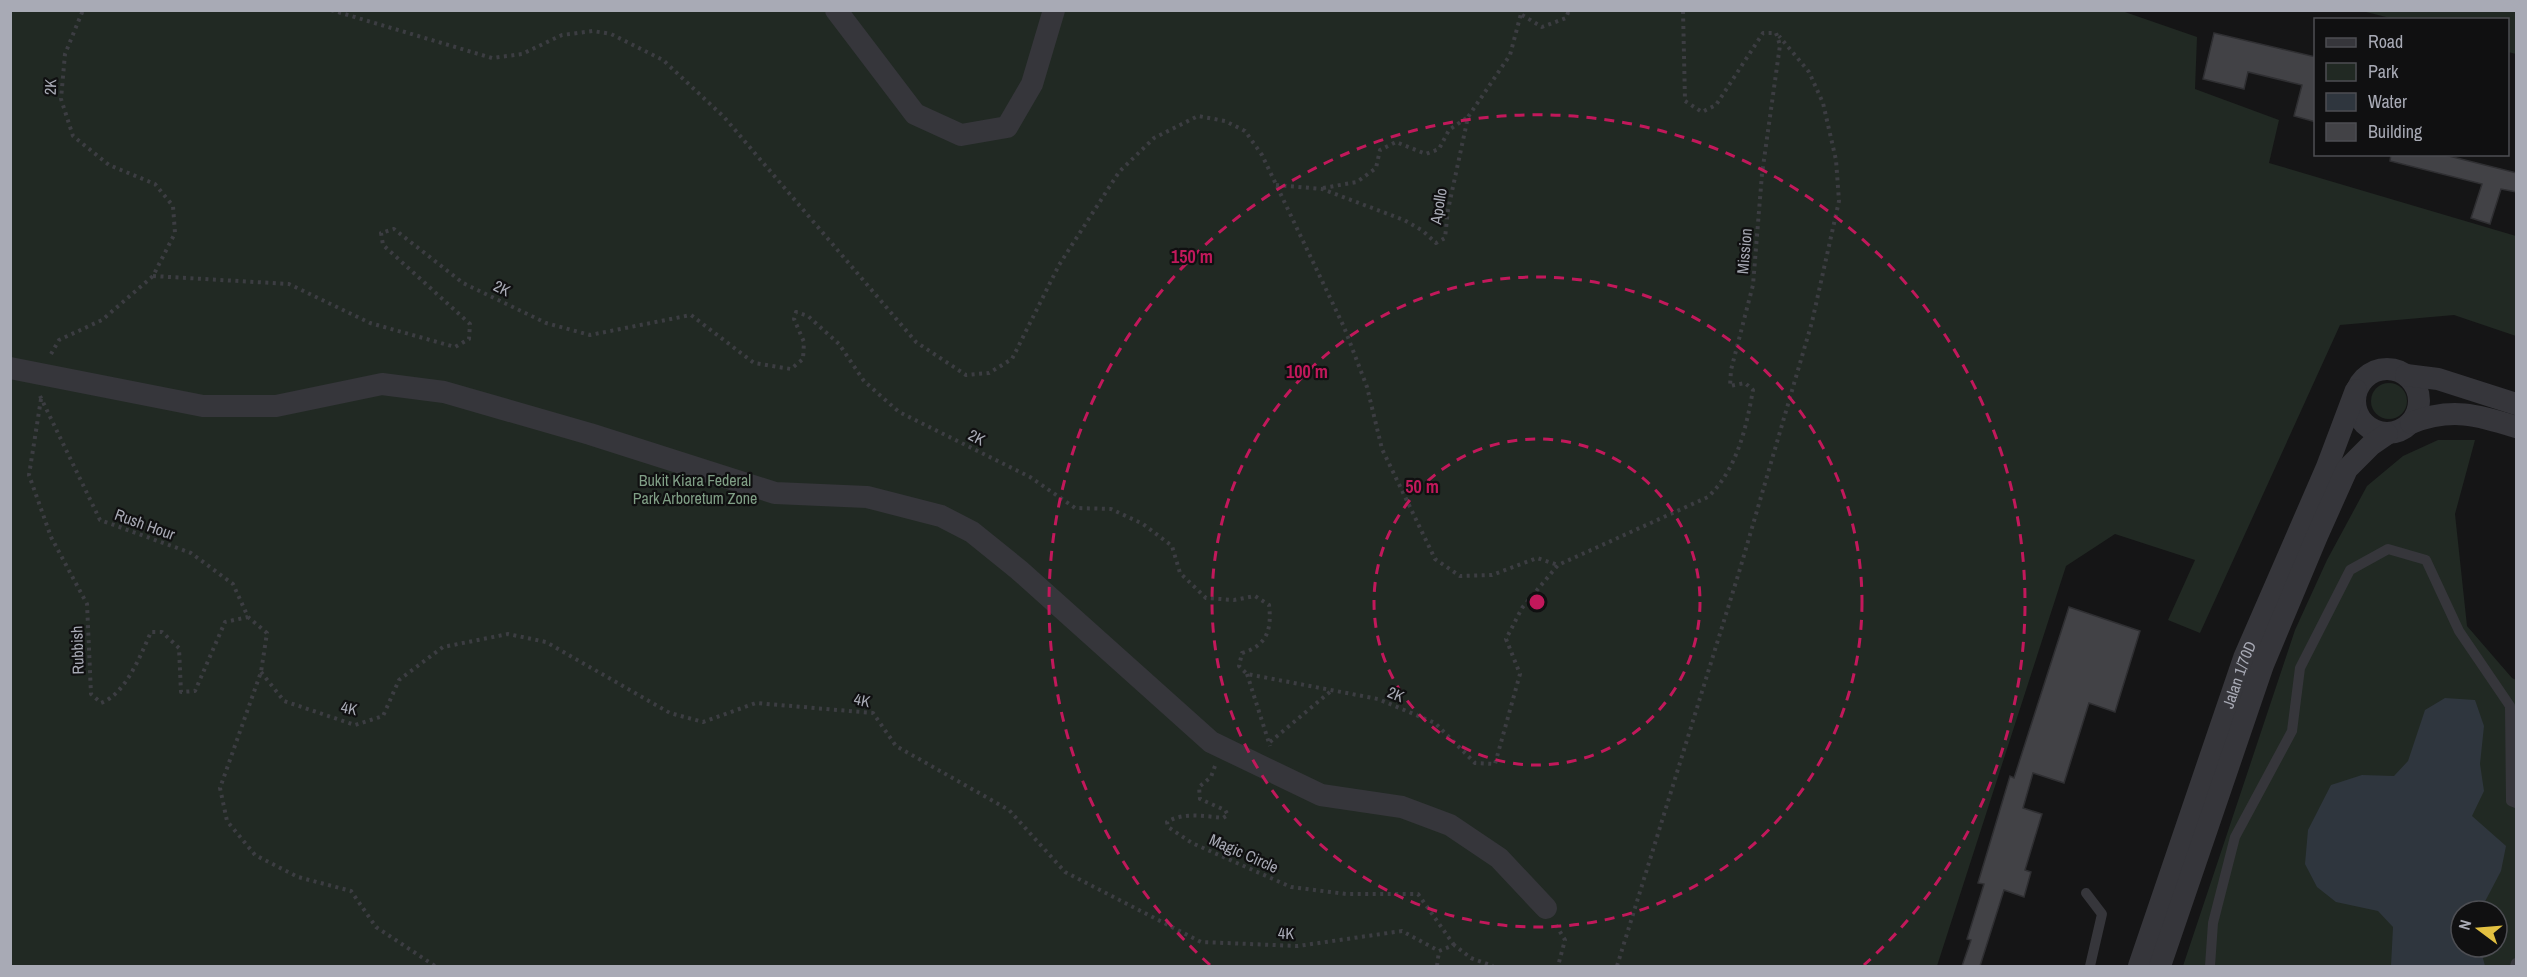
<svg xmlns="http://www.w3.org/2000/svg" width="2527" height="977" font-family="'Archivo Narrow',sans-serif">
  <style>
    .green { fill: #212923; fill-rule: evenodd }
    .water { fill: #2f363e }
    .building { fill: #424246; stroke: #2f2f32; stroke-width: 1.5 }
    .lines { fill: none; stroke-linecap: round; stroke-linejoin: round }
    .path { stroke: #3c3d42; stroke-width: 4; stroke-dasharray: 3 4.5; stroke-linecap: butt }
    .lane { stroke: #36363b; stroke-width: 10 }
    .street { stroke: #36363b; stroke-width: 22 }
    .ring { fill: none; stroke: #c2185b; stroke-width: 3; stroke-dasharray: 10 8 }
    .labels { text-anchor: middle; stroke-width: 4.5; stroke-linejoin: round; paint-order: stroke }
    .street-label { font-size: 16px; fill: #a8aab5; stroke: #101011 }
    .park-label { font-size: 16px; fill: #809f86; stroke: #101011 }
    .centre { fill: #c2185b; stroke: #101011; stroke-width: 3 }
    .ring-label { font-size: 18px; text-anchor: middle; font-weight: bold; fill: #c2185b; stroke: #101011; stroke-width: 4.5; stroke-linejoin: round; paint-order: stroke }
  </style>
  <rect width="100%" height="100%" fill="#151516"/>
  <g class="green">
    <path d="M 10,11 L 2122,11 L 2197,37 L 2195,89 L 2279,120 L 2269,163 L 2516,236 L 2516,336 L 2454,315 L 2340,325 L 2200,633 L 2168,620 L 2195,560 L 2115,534 L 2066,566 L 1937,966 L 11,966 Z"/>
    <path d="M 2362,11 L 2516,11 L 2516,54 L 2508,52 L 2508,20 L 2394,19 Z"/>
    <circle cx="2389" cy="401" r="18"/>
    <path d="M 2438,440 L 2475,440 L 2455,514 L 2467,626 L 2512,678 L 2516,680 L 2516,966 L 2183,966 L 2295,630 L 2327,560 L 2367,486 L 2403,456 ZM 2461,911 L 2497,911 L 2497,947 L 2461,947 Z"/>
  </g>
  <path class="water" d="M 2445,698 L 2475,700 L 2484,726 L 2480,764 L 2484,791 L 2472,816 L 2506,846 L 2501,871 L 2480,911 L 2461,911 L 2461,947 L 2480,947 L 2485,966 L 2391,966 L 2393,927 L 2378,911 L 2336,902 L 2317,887 L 2305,864 L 2308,830 L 2331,785 L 2362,775 L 2394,776 L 2408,761 L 2425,710 Z"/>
  <g class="building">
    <path d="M 2214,33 L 2316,57 L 2316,122 L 2294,116 L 2302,85 L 2248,72 L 2244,89 L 2203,79 Z"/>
    <path d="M 2391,154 L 2441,154 L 2517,173 L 2517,192 L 2501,189 L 2490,224 L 2471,218 L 2482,184 L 2390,161 Z"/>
    <path d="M 2069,607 L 2140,631 L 2115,712 L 2089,703 L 2064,783 L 2033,773 L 2023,808 L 2042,814 L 2025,870 L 2031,872 L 2024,897 L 2004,890 L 1980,966 L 1962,966 L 1971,940 L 1967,939 L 1984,884 L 1978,883 L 2010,776 L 2014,778 Z"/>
  </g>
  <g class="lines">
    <g class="path">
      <path d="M 331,10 L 492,58 L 522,54 L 562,35 L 593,31 L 611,34 L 663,60 L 724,117 L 916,342 L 966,375 L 989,373 L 1012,359 L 1059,265 L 1119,172 L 1154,138 L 1198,116 L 1225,121 L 1245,131 L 1262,155 L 1344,327 L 1367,387 L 1382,449 L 1435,559 L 1460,576 L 1492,575 L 1537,558 L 1558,565"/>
      <path d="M 1522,15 L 1542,27 L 1566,18 L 1569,10"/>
      <path d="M 1276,185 L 1322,189 L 1404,220 L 1423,231 L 1436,243 L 1445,238 L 1448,210 L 1468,117 L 1510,55 L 1522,10"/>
      <path d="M 1323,188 L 1357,182 L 1376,168 L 1380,150 L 1396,142 L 1426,154 L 1439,149 L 1449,130 L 1468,117"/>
      <path d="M 153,276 L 289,284 L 370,323 L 455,347 L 469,339 L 470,324 L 383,245 L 381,233 L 394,229 L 463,283 L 546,323 L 590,335 L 691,315 L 754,363 L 791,369 L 803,359 L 804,342 L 794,319 L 796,312 L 808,316 L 839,344 L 864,381 L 899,412 L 1030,477 L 1075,508 L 1111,509 L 1143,524 L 1172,546 L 1180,573 L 1206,598 L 1234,600 L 1255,596 L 1269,605 C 1272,629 1267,646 1242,653 L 1239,666 L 1247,674 L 1378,699 L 1435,723 L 1475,763 L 1495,764 L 1520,674 L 1506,639 L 1522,608 L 1558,565 L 1708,497 C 1737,469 1746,429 1753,390 L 1745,383 L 1730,386 L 1731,370 L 1753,285 L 1762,174 L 1780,45 L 1776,33 L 1763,33 L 1716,105 L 1702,112 L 1685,101 L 1683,10"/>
      <path d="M 51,354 L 59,340 L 102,320 L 153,276 L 175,233 L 173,206 L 155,184 L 109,165 L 73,136 L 61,99 L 65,54 L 83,10"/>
      <path d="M 40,396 L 100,520 L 191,553 L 233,584 L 248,617 L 267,633 L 261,672 L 220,788 L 227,821 L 255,855 L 298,877 L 351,891 L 376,927 L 435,966"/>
      <path d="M 41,399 L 29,475 L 51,537 L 87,604 L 91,694 L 101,703 C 126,694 141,654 151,632 L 162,632 L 179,648 L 181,692 L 195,691 L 225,622 L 248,617"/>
      <path d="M 261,672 L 284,701 L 355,725 L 383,716 L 399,680 L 443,647 L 508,634 L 546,642 L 670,713 L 703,722 L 756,703 L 873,713 L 896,746 L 1009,810 L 1065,872 L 1201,942 L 1298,946 L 1402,931 L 1439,951"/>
      <path d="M 1247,674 L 1270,746"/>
      <path d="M 1270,742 L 1331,691"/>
      <path d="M 1215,766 L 1211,777 L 1199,787 L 1200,799 L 1225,810 L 1228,815 L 1223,818 C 1205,816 1183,812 1167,822 L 1168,827 L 1192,843 L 1291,887 L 1346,894 L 1418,894 L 1454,945"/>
      <path d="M 1556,925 L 1565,940 L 1558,966"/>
      <path d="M 1439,951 L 1454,945 L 1471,958 L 1493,966"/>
      <path d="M 1437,966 L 1439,951"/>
      <path d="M 1617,966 L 1740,569 L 1812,322 L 1839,201 L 1836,160 L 1823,103 L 1809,72 L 1779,36"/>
    </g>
    <g class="lane">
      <path d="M 2086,893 L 2102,914 L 2090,966"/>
      <path d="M 2210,966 L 2213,923 L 2235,837 L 2292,731 L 2300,668 L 2350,570 L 2388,549 L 2426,560 L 2459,631 L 2510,706 L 2511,801 L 2516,803"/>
      <path d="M 2515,966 L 2516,963"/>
    </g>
    <g class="street">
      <path d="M 836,10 L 915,114 L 961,135 L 1007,127 L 1032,84 L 1054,10"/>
      <path d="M 10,368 L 203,406 L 276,406 L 382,384 L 444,392 L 590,434 L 775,493 L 867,497 L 941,516 L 972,532 L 1019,570 L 1211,742 L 1321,795 L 1402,807 L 1450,825 L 1499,858 L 1546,908"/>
      <circle cx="2387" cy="401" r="32"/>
      <path d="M 2406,375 L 2438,379 L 2516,404"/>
      <path d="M 2411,423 C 2451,407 2478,415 2516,427"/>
      <path id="s1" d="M 2139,966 L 2244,658 L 2327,467 L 2356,390"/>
      <path d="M 2160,966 L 2263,665 L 2317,536 L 2347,469 L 2371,445 L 2387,434"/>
    </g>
  </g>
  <g class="ring">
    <circle cx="1537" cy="602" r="163"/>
    <circle cx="1537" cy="602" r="325"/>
    <path d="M1210 965A488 488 0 1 1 1864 965"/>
  </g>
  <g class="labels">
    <g class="street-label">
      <text transform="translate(50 87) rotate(-88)" y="6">2K</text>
      <text transform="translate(1438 206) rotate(-81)" y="6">Apollo</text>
      <text transform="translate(1744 251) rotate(-85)" y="6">Mission</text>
      <text transform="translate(502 288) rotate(26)" y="6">2K</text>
      <text transform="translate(977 437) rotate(27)" y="6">2K</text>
      <text transform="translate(145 524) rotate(20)" y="6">Rush Hour</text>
      <text transform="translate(77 650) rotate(-92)" y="6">Rubbish</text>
      <text dy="6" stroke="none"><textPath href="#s1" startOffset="308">Jalan 1/70D</textPath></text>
      <text transform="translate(1396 694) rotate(22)" y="6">2K</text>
      <text transform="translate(862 700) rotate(11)" y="6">4K</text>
      <text transform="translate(349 708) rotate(11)" y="6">4K</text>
      <text transform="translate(1244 853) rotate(24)" y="6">Magic Circle</text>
      <text transform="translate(1286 933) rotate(1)" y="6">4K</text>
    </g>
    <g class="park-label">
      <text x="695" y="486">Bukit Kiara Federal<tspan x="695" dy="18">Park Arboretum Zone</tspan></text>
    </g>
  </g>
  <circle cx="1537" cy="602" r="9" class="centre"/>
  <g class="ring-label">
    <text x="1192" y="263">150 m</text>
    <text x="1307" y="378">100 m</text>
    <text x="1422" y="493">50 m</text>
  </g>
  <rect width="2527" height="977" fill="none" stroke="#a8aab5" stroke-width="24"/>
  <rect x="2314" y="18" width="195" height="138" fill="#101011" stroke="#4d4e53" stroke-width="1.5"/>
  <rect x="2326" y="38" width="30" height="9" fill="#36363b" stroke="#4d4e53" stroke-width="1.5"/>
  <text x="2368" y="48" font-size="18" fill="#a8aab5">Road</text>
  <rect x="2326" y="63" width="30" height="18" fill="#212923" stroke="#4d4e53" stroke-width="1.5"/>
  <text x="2368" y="78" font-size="18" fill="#a8aab5">Park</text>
  <rect x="2326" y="93" width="30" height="18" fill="#2f363e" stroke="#4d4e53" stroke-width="1.5"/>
  <text x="2368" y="108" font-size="18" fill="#a8aab5">Water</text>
  <rect x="2326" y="123" width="30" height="18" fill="#424246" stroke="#4d4e53" stroke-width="1.5"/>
  <text x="2368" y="138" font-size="18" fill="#a8aab5">Building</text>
  <g transform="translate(2479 929) rotate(286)"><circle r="28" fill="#101011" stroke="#4d4e53" stroke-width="1.5"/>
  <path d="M0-4.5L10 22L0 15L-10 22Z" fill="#e2c041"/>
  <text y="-9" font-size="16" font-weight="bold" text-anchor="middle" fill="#a8aab5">N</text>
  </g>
</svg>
